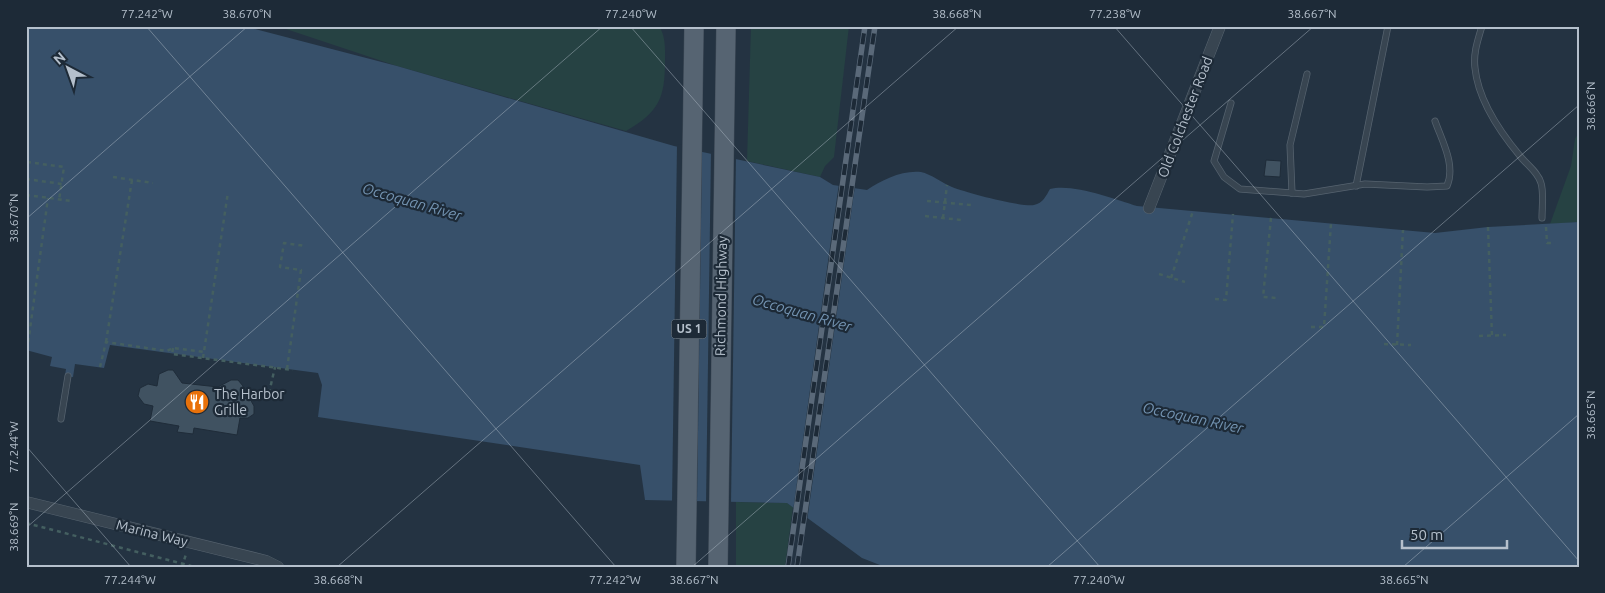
<svg xmlns="http://www.w3.org/2000/svg" width="1605" height="593" font-family="Ubuntu,sans-serif">
  <style>
    .green { fill: #264243 }
    .water { fill: #37506a }
    .pier { fill: #243342 }
    .building { fill: #405261; stroke: #1f2c39 }
    .lines { fill: none; stroke-linecap: round; stroke-linejoin: round }
    .lane-casing { stroke: #56636f; stroke-width: 7 }
    .street-casing { stroke: #56636f; stroke-width: 12 }
    .primary-casing { stroke: #424e5b; stroke-width: 20 }
    .path { stroke: #445f60; stroke-width: 2.5; stroke-dasharray: 4 4; stroke-linecap: butt }
    .lane { stroke: #384551; stroke-width: 5.5 }
    .street { stroke: #384551; stroke-width: 11 }
    .primary { stroke: #566472; stroke-width: 19 }
    .rail-casing { stroke: #5a6979; stroke-width: 5.5 }
    .rail { stroke: #1d2a37; stroke-width: 4; stroke-dasharray: 11; stroke-linecap: butt }
    .ticks { fill: none; stroke: #b5c0cc; stroke-width: 1; stroke-opacity: 0.45 }
    .labels { text-anchor: middle; stroke-width: 4.5; stroke-linejoin: round; paint-order: stroke }
    .shield { fill: #1d2a37; stroke: #87939f; stroke-width: 1 }
    .shield-label { font-size: 12px; font-weight: bold; fill: #b5c0cc }
    .street-label { font-size: 14px; fill: #b5c0cc; stroke: #1d2a37 }
    .poi-label { font-size: 14px; fill: #b5c0cc; stroke: #1d2a37; text-anchor: start }
    .water-label { font-size: 15px; font-style: italic; fill: #7393b1; stroke: #1d2a37 }
    .neatline { fill: none; stroke: #b5c0cc; stroke-width: 2 }
    .ticks-label { font-size: 12px; text-anchor: middle; fill: #b5c0cc }
  </style>
  <rect width="100%" height="100%" fill="#243342"/>
  <g class="green">
    <path d="M 277,26 L 659,26 C 666,37 665,49 665,61 C 665,98 659,112 626,131 L 397,66 Z"/>
    <path d="M 751,26 L 849,26 L 834,157 L 825,166 L 820,177 L 747,161 Z"/>
    <path d="M 1579,132 L 1579,222 L 1550,224 L 1571,166 L 1575,139 Z"/>
    <path d="M 736,502 L 787,503 L 793,507 L 785,567 L 736,567 Z"/>
  </g>
  <path class="water" d="M 26,26 L 243,26 L 397,66 L 674,146 L 820,177 L 833,185 L 867,190 C 882,180 902,170 921,172 C 931,174 942,183 952,187 C 967,193 1020,207 1034,205 C 1043,203 1046,196 1050,189 C 1072,183 1115,199 1137,206 L 1435,233 L 1488,227 L 1579,222 L 1579,567 L 885,567 L 862,558 L 787,503 L 645,500 L 640,465 L 318,417 L 322,385 L 318,373 L 110,345 L 104,368 L 75,364 L 73,377 L 65,376 L 66,369 L 50,366 L 52,357 L 26,350 Z"/>
  <g class="pier">
    <path d="M 677,144 L 702,149 L 697,503 L 672,503 Z"/>
    <path d="M 711,151 L 736,156 L 731,504 L 706,504 Z"/>
    <path d="M 839,183 L 855,186 L 807,521 L 793,511 Z"/>
  </g>
  <g class="building">
    <path d="M 1266,160 L 1281,161 L 1280,177 L 1264,176 Z"/>
    <path d="M 168,370 L 173,370 L 182,383 L 218,387 L 231,380 L 238,380 L 243,386 L 241,398 L 250,399 L 254,406 L 254,414 L 248,418 L 240,418 L 237,435 L 194,428 L 193,434 L 177,432 L 179,426 L 150,421 L 153,406 L 144,404 L 138,396 L 140,388 L 148,384 L 157,386 L 159,374 Z"/>
  </g>
  <g class="lines">
    <g class="lane-casing">
      <g id="lane">
        <path d="M 1482,26 C 1478,40 1473,53 1475,68 C 1478,99 1500,132 1520,156 C 1527,165 1538,172 1541,183 C 1544,193 1542,207 1542,218"/>
        <path d="M 1231,103 L 1214,161 L 1224,177 L 1240,189 L 1304,194 L 1365,184 L 1427,187 L 1447,186 C 1456,165 1442,141 1435,121"/>
        <path d="M 1356,186 L 1388,26"/>
        <path d="M 1292,193 L 1290,145 L 1307,74"/>
        <path d="M 61,419 L 68,376"/>
      </g>
    </g>
    <g class="street-casing">
      <g id="street">
        <path d="M 1149,208 L 1220,26"/>
        <path d="M 26,502 L 266,561 L 278,567"/>
      </g>
    </g>
    <g class="primary-casing">
      <g id="primary">
        <path d="M 686,567 L 694,26"/>
        <path d="M 718,567 L 726,26"/>
      </g>
    </g>
    <g class="path">
      <path d="M 27,162 L 64,167 L 59,200"/>
      <path d="M 113,177 L 153,183"/>
      <path d="M 26,179 L 62,184"/>
      <path d="M 26,195 L 72,201"/>
      <path d="M 927,201 L 971,205"/>
      <path d="M 925,216 L 961,220"/>
      <path d="M 943,218 L 947,185"/>
      <path d="M 1271,218 L 1263,297 L 1277,298"/>
      <path d="M 1488,227 L 1492,336"/>
      <path d="M 1546,227 L 1547,243 L 1555,243"/>
      <path d="M 1159,274 L 1185,282"/>
      <path d="M 1171,278 L 1193,211"/>
      <path d="M 1215,299 L 1226,300 L 1233,214"/>
      <path d="M 1311,327 L 1324,327 L 1331,223"/>
      <path d="M 1479,336 L 1506,335"/>
      <path d="M 106,342 L 132,180"/>
      <path d="M 1384,344 L 1411,345"/>
      <path d="M 1397,345 L 1403,230"/>
      <path d="M 173,348 L 172,354 L 293,370"/>
      <path d="M 26,358 L 48,198"/>
      <path d="M 203,358 L 228,192"/>
      <path d="M 100,367 L 106,342 L 167,351 L 173,348 L 204,352"/>
      <path d="M 287,369 L 301,270 L 280,267 L 284,243 L 305,246"/>
      <path d="M 26,378 L 28,381"/>
      <path d="M 269,393 L 275,367"/>
      <path d="M 26,523 L 195,567"/>
      <path d="M 182,567 L 186,554"/>
    </g>
    <use href="#lane" class="lane"/>
    <use href="#street" class="street"/>
    <use href="#primary" class="primary"/>
    <g class="rail-casing">
      <g id="rail">
        <path d="M 788,567 L 865,26"/>
        <path d="M 797,567 L 875,26"/>
      </g>
    </g>
    <use href="#rail" class="rail"/>
  </g>
  <path class="ticks" d="M 146,26 L 616,567M 630,26 L 1100,567M 1114,26 L 1579,561M 26,219 L 248,26M 26,446 L 131,567M 26,528 L 603,26M 337,567 L 959,26M 692,567 L 1314,26M 1047,567 L 1579,105M 1403,567 L 1579,414"/>
  <defs>
    <g id="restaurant-disc" transform="scale(1.25)"><circle r="9.5" fill="#e8710a" stroke="#1d2a37"/><path d="M-5-6h1v4h1v-4h1v4h1v-4h1v5L-1.5 .5V6h-2V.5L-5-1ZM5-6V6H3V1.5H1.5Q1.5-4 5-6Z" fill="#fff"/></g>
  </defs>
  <g fill-rule="evenodd">
    <use href="#restaurant-disc" x="197" y="402"/>
  </g>
  <g class="labels">
    <rect class="shield" x="671.5" y="319.5" width="35" height="19" rx="4"/>
    <g class="shield-label">
      <text x="689" y="333">US 1</text>
    </g>
    <g class="street-label">
      <text transform="translate(1185 117) rotate(-69)" y="5">Old Colchester Road</text>
      <text transform="translate(721 296) rotate(-89)" y="5">Richmond Highway</text>
      <text transform="translate(152 533) rotate(14)" y="5">Marina Way</text>
    </g>
    <g class="poi-label">
      <text x="214" y="399">The Harbor<tspan x="214" dy="16">Grille</tspan></text>
    </g>
    <g class="water-label">
      <text transform="translate(412 202) rotate(16)" y="5">Occoquan River</text>
      <text transform="translate(802 313) rotate(16)" y="5">Occoquan River</text>
      <text transform="translate(1193 418) rotate(12)" y="5">Occoquan River</text>
    </g>
  </g>
  <rect width="1605" height="593" fill="none" stroke="#1d2a37" stroke-width="55"/>
  <g transform="translate(68 68) rotate(319)" stroke="#1d2a37" stroke-width="4" paint-order="stroke">
  <path d="M0-4L9 19L0 12L-9 19Z" fill="#b5c0cc"/>
  <text y="-8" font-size="14" font-weight="bold" text-anchor="middle" fill="#b5c0cc">N</text>
  </g>
  <path d="M1402 540v8h105v-8" fill="none" stroke="#b5c0cc" stroke-width="2.5"/>
  <text x="1410" y="540" font-size="15" fill="#b5c0cc" stroke="#1d2a37" stroke-width="4" paint-order="stroke">50 m</text>
  <rect x="28" y="28" width="1550" height="538" class="neatline"/>
  <g class="ticks-label">
    <text x="147" y="18">77.242°W</text>
    <text x="247" y="18">38.670°N</text>
    <text x="631" y="18">77.240°W</text>
    <text x="957" y="18">38.668°N</text>
    <text x="1115" y="18">77.238°W</text>
    <text x="1312" y="18">38.667°N</text>
    <text transform="translate(1591 106) rotate(-90)" y="4">38.666°N</text>
    <text transform="translate(14 218) rotate(-90)" y="4">38.670°N</text>
    <text transform="translate(1591 415) rotate(-90)" y="4">38.665°N</text>
    <text transform="translate(14 447) rotate(-90)" y="4">77.244°W</text>
    <text transform="translate(14 527) rotate(-90)" y="4">38.669°N</text>
    <text x="130" y="584">77.244°W</text>
    <text x="338" y="584">38.668°N</text>
    <text x="615" y="584">77.242°W</text>
    <text x="694" y="584">38.667°N</text>
    <text x="1099" y="584">77.240°W</text>
    <text x="1404" y="584">38.665°N</text>
  </g>
</svg>
